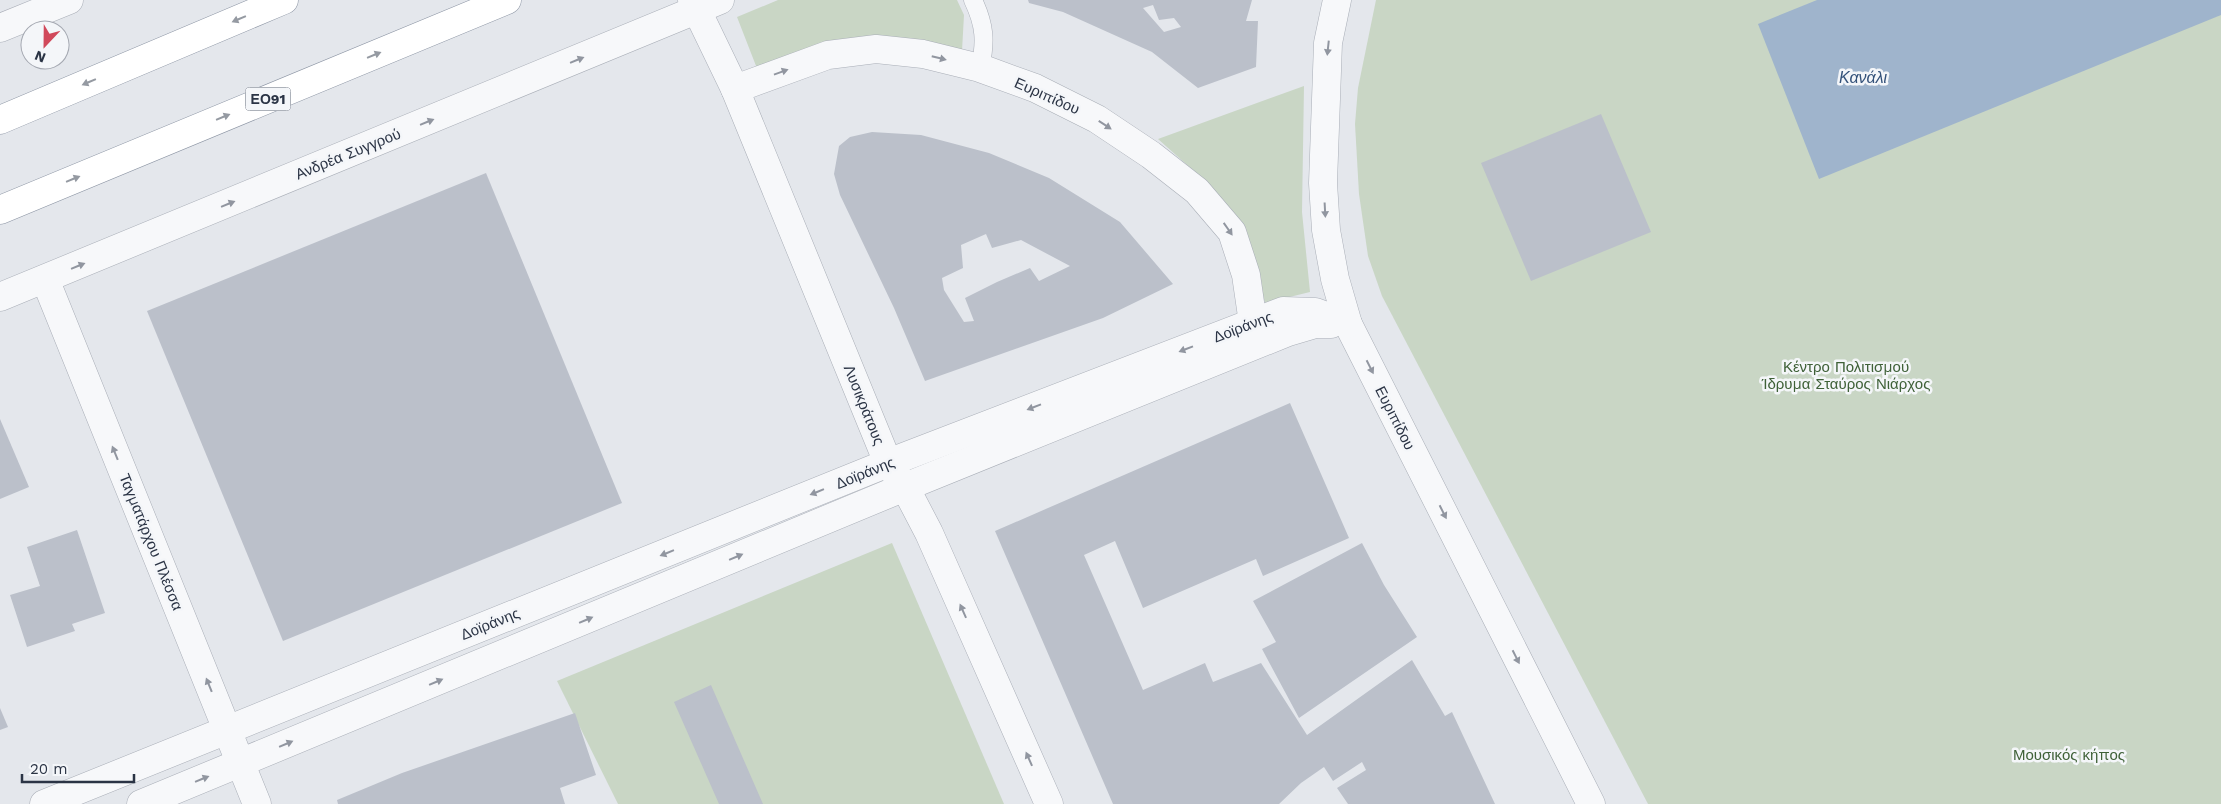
<svg xmlns="http://www.w3.org/2000/svg" width="2221" height="804" font-family="'Work Sans',sans-serif">
  <style>
    .green { fill: #c9d6c5 }
    .water { fill: #9fb4cc }
    .building { fill: #bbc0ca; fill-rule: evenodd }
    .lines { fill: none; stroke-linecap: round; stroke-linejoin: round }
    .lane-casing { stroke: #a9aeb7; stroke-width: 19 }
    .street-casing { stroke: #a9aeb7; stroke-width: 29 }
    .highway-casing { stroke: #8b94a3; stroke-width: 29 }
    .lane { stroke: #f7f8fa; stroke-width: 18 }
    .street { stroke: #f7f8fa; stroke-width: 28 }
    .highway { stroke: #fff; stroke-width: 28 }
    .oneway { fill: #959aa2 }
    .oneway2 { fill: #9196a0 }
    .labels { text-anchor: middle; stroke-width: 5; stroke-linejoin: round; paint-order: stroke }
    .shield { fill: #f4f6f9; stroke: #676e7b; stroke-width: 1 }
    .shield-label { font-size: 14px; font-weight: bold; fill: #2b3445 }
    .street-label { font-size: 15px; fill: #2b3445; stroke: #f4f6f9 }
    .park-label { font-size: 15px; fill: #3f6138; stroke: #f4f6f9 }
    .water-label { font-size: 16px; font-style: italic; fill: #34527a; stroke: #f4f6f9 }
  </style>
  <rect width="100%" height="100%" fill="#e4e7ec"/>
  <g class="green">
    <path d="M 778,0 L 957,0 L 964,15 L 962,51 L 910,38 L 864,38 L 758,71 L 737,17 Z"/>
    <path d="M 1376,0 L 2221,0 L 2221,804 L 1648,804 L 1382,296 L 1368,256 L 1359,194 L 1355,124 L 1358,88 Z"/>
    <path d="M 1304,86 L 1302,212 L 1310,292 L 1265,303 L 1246,234 L 1205,181 L 1158,139 Z"/>
    <path d="M 892,543 L 1004,804 L 618,804 L 557,681 Z"/>
  </g>
  <path class="water" d="M 1817,0 L 2221,0 L 2221,15 L 1819,179 L 1758,24 Z"/>
  <g class="building">
    <path d="M 1028,0 L 1252,0 L 1246,21 L 1258,21 L 1256,67 L 1198,88 L 1152,52 L 1063,12 L 1029,3 ZM 1153,5 L 1159,20 L 1174,18 L 1181,27 L 1164,32 L 1143,8 Z"/>
    <path d="M 1601,114 L 1651,232 L 1531,281 L 1481,163 Z"/>
    <path d="M 872,132 L 921,135 L 989,153 L 1049,178 L 1120,222 L 1173,284 L 1103,318 L 925,381 L 894,308 L 840,195 L 834,174 L 839,146 L 850,137 ZM 986,234 L 992,248 L 1021,240 L 1070,266 L 1039,281 L 1030,268 L 997,282 L 965,298 L 974,321 L 964,322 L 944,290 L 942,278 L 963,268 L 961,245 Z"/>
    <path d="M 486,173 L 622,503 L 283,641 L 147,311 Z"/>
    <path d="M 1290,403 L 1349,538 L 1263,576 L 1256,559 L 1143,608 L 1115,541 L 1084,555 L 1143,690 L 1205,663 L 1213,682 L 1261,663 L 1307,735 L 1412,660 L 1445,716 L 1452,712 L 1495,804 L 1348,804 L 1337,788 L 1366,770 L 1362,762 L 1333,781 L 1324,767 L 1301,783 L 1279,804 L 1113,804 L 995,531 Z"/>
    <path d="M 0,419 L 29,487 L 0,499 Z"/>
    <path d="M 77,530 L 105,613 L 72,624 L 75,631 L 27,647 L 10,595 L 40,586 L 27,547 Z"/>
    <path d="M 1362,543 L 1384,585 L 1417,637 L 1299,718 L 1262,649 L 1276,642 L 1253,601 Z"/>
    <path d="M 711,685 L 763,804 L 719,804 L 674,702 Z"/>
    <path d="M 0,708 L 8,727 L 0,730 Z"/>
    <path d="M 575,713 L 596,775 L 560,788 L 565,804 L 338,804 L 337,800 L 402,773 Z"/>
  </g>
  <g class="lines">
    <g class="lane-casing">
      <path id="lane" d="M 973,0 C 985,25 986,42 980,68"/>
    </g>
    <g class="street-casing">
      <g id="street">
        <path d="M 692,0 L 735,89 L 888,463 L 905,487 L 929,533 L 1049,804"/>
        <path d="M 1337,0 L 1328,43 L 1323,183 L 1326,230 L 1335,279 L 1348,324 L 1591,804"/>
        <path d="M 0,28 L 69,0"/>
        <path d="M 735,89 L 828,55 L 876,49 L 923,54 L 980,68 L 1035,88 L 1097,119 L 1151,155 L 1197,191 L 1232,232 L 1246,275 L 1253,323"/>
        <path d="M 45,279 L 257,804"/>
        <path d="M 0,297 L 720,0"/>
        <path d="M 44,804 L 888,463 L 1283,311 L 1315,312 L 1348,324"/>
        <path d="M 141,804 L 905,487 L 1288,332 L 1315,324 L 1331,324"/>
      </g>
    </g>
    <g class="highway-casing">
      <g id="highway">
        <path d="M 0,120 L 284,0"/>
        <path d="M 0,210 L 507,0"/>
      </g>
    </g>
    <use href="#lane" class="lane"/>
    <use href="#street" class="street"/>
    <use href="#highway" class="highway"/>
  </g>
  <defs><path id="oneway-solid" d="M-6-.8H1V-3.2L6.5 0L1 3.2V.8H-6Z" transform="scale(1.25)"/></defs>
  <g class="oneway">
    <use href="#oneway-solid" transform="translate(239 19) rotate(157)"/>
    <use href="#oneway-solid" transform="translate(374 55) rotate(-22)"/>
    <use href="#oneway-solid" transform="translate(89 82) rotate(157)"/>
    <use href="#oneway-solid" transform="translate(223 117) rotate(-22)"/>
    <use href="#oneway-solid" transform="translate(73 179) rotate(-22)"/>
  </g>
  <g class="oneway2">
    <use href="#oneway-solid" transform="translate(1328 48) rotate(96)"/>
    <use href="#oneway-solid" transform="translate(939 58) rotate(14)"/>
    <use href="#oneway-solid" transform="translate(577 60) rotate(-22)"/>
    <use href="#oneway-solid" transform="translate(781 72) rotate(-20)"/>
    <use href="#oneway-solid" transform="translate(427 122) rotate(-22)"/>
    <use href="#oneway-solid" transform="translate(1105 125) rotate(33)"/>
    <use href="#oneway-solid" transform="translate(228 204) rotate(-22)"/>
    <use href="#oneway-solid" transform="translate(1325 210) rotate(87)"/>
    <use href="#oneway-solid" transform="translate(1228 229) rotate(55)"/>
    <use href="#oneway-solid" transform="translate(78 266) rotate(-22)"/>
    <use href="#oneway-solid" transform="translate(1186 349) rotate(159)"/>
    <use href="#oneway-solid" transform="translate(1370 367) rotate(63)"/>
    <use href="#oneway-solid" transform="translate(1034 407) rotate(159)"/>
    <use href="#oneway-solid" transform="translate(115 453) rotate(-112)"/>
    <use href="#oneway-solid" transform="translate(817 492) rotate(158)"/>
    <use href="#oneway-solid" transform="translate(1443 512) rotate(63)"/>
    <use href="#oneway-solid" transform="translate(667 553) rotate(158)"/>
    <use href="#oneway-solid" transform="translate(736 557) rotate(-23)"/>
    <use href="#oneway-solid" transform="translate(963 611) rotate(-114)"/>
    <use href="#oneway-solid" transform="translate(586 620) rotate(-23)"/>
    <use href="#oneway-solid" transform="translate(1516 657) rotate(63)"/>
    <use href="#oneway-solid" transform="translate(436 682) rotate(-23)"/>
    <use href="#oneway-solid" transform="translate(209 685) rotate(-112)"/>
    <use href="#oneway-solid" transform="translate(286 744) rotate(-23)"/>
    <use href="#oneway-solid" transform="translate(1029 759) rotate(-114)"/>
    <use href="#oneway-solid" transform="translate(202 779) rotate(-22)"/>
  </g>
  <g class="labels">
    <rect class="shield" x="245.5" y="87.5" width="45" height="23" rx="4"/>
    <g class="shield-label">
      <text x="268" y="104">ΕΟ91</text>
    </g>
    <g class="street-label">
      <text transform="translate(1047 96) rotate(24)" y="5">Ευριπίδου</text>
      <text transform="translate(348 154) rotate(-22)" y="5">Ανδρέα Συγγρού</text>
      <text transform="translate(1243 327) rotate(-21)" y="5">Δοϊράνης</text>
      <text transform="translate(864 405) rotate(68)" y="5">Λυσικράτους</text>
      <text transform="translate(1395 418) rotate(63)" y="5">Ευριπίδου</text>
      <text transform="translate(865 473) rotate(-22)" y="5">Δοϊράνης</text>
      <text transform="translate(151 542) rotate(68)" y="5">Ταγματάρχου Πλέσσα</text>
      <text transform="translate(490 624) rotate(-22)" y="5">Δοϊράνης</text>
    </g>
    <g class="park-label">
      <text x="1846" y="372">Κέντρο Πολιτισμού<tspan x="1846" dy="17">Ίδρυμα Σταύρος Νιάρχος</tspan></text>
      <text x="2069" y="760">Μουσικός κήπος</text>
    </g>
    <g class="water-label">
      <text x="1863" y="83">Κανάλι</text>
    </g>
  </g>
  <g transform="translate(45 45) rotate(202)"><circle r="24" fill="#f4f6f9" stroke="#a4a8b1"/>
  <path d="M0-4L9 19L0 12L-9 19Z" fill="#d1495b"/>
  <text y="-8" font-size="14" font-weight="bold" text-anchor="middle" fill="#2b3445">N</text>
  </g>
  <path d="M22 774v8h112v-8" fill="none" stroke="#2b3445" stroke-width="2.5"/>
  <text x="30" y="774" font-size="15" fill="#2b3445" stroke="#f4f6f9" stroke-width="4" paint-order="stroke">20 m</text>
</svg>
